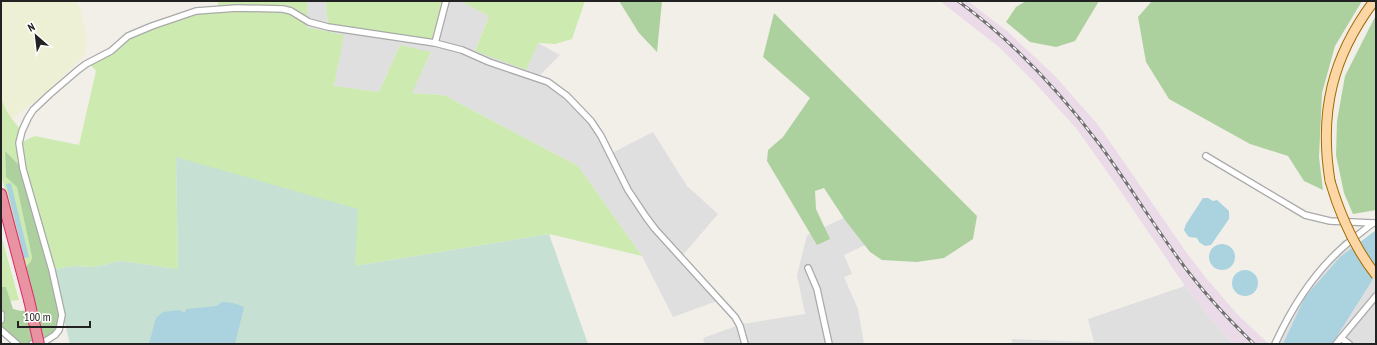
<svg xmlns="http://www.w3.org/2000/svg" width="1377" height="345" font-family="'PT Sans Narrow',sans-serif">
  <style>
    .residential { fill: #e0dfdf }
    .industrial { fill: #ebdbe8 }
    .farmland { fill: #eef0d5 }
    .grass { fill: #cdebb0 }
    .forest { fill: #add19e }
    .wetland { fill: #c6e0d4 }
    .water { fill: #aad3df }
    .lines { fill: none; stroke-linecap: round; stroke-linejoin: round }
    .minor-casing { stroke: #a9a9a9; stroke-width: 8 }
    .primary-casing { stroke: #a06b00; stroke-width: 11 }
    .motorway-casing { stroke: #dc2a67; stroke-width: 12 }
    .minor { stroke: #fff; stroke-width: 5.5 }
    .primary { stroke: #fcd6a4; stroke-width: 9 }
    .motorway { stroke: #e892a2; stroke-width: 10 }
    .rail-casing { stroke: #707070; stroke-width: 3 }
    .rail { stroke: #fff; stroke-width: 1.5; stroke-dasharray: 4.5; stroke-linecap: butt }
    .primary-bridge-casing { stroke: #a06b00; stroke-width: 11; stroke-linecap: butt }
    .motorway-bridge-casing { stroke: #dc2a67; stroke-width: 12; stroke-linecap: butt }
    .primary-bridge { stroke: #fcd6a4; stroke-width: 9 }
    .motorway-bridge { stroke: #e892a2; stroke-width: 10 }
  </style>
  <rect width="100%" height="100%" fill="#f2efe9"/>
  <g class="residential">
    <path d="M 308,1 L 326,1 L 328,27 L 446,1 L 460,1 L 489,16 L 475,50 L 538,43 L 560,55 L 539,76 L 562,88 L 594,120 L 612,153 L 653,132 L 687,186 L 718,214 L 682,256 L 720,300 L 673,317 L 642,256 L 578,166 L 444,95 L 411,93 L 431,53 L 400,45 L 379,92 L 334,86 L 343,35 L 306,27 Z"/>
    <path d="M 850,215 L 865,245 L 844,255 L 852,274 L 844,277 L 858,309 L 864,344 L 705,344 L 703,338 L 742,324 L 805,314 L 797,275 L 807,235 Z"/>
    <path d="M 1343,240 L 1347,240 L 1358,258 L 1376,242 L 1376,344 L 1272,344 L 1287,312 Z"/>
    <path d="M 1185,286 L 1220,330 L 1234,344 L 1012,344 L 1012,339 L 1094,342 L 1088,319 Z"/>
  </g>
  <path class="industrial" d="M 940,1 L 968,1 L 1007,31 L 1056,77 L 1099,126 L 1186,252 L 1206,278 L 1238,315 L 1269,344 L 1234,344 L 1220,330 L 1185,286 L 1117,186 L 1076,128 L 1034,82 L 999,47 Z"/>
  <path class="farmland" d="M 1,1 L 75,1 L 81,11 L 87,38 L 85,55 L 42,96 L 11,119 L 4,108 L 1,97 Z"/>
  <g class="grass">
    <path d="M 218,1 L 308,1 L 306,27 L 344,35 L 334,86 L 379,92 L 400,45 L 431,52 L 412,93 L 444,95 L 578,166 L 642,256 L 549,234 L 355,266 L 176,158 L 178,269 L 120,261 L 95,267 L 72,266 L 52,270 L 5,151 L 6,176 L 17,186 L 32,257 L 31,261 L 26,267 L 1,175 L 1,97 C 5,111 12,120 22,131 L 20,143 L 35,136 L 79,145 L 96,71 L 89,63 L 106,54 L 124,39 L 186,14 L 218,9 Z"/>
    <path d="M 326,1 L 446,1 L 435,43 L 328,27 Z"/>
    <path d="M 460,1 L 585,1 L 572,39 L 555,44 L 538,43 L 526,70 L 475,51 L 489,16 Z"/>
    <path d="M 1,235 L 19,300 L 10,301 L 6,287 L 1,287 Z"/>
  </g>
  <g class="forest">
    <path d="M 619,1 L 662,1 L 657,52 L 639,33 Z"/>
    <path d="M 1026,1 L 1099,1 L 1075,41 L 1056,47 L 1030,42 L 1006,22 L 1016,7 Z"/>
    <path d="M 1152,1 L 1362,1 L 1335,46 L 1322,93 L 1319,157 L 1323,190 L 1304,181 L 1288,156 L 1250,144 L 1169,99 L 1146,62 L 1138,17 Z"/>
    <path d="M 774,13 L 977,216 L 973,239 L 944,258 L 917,262 L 882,260 L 870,252 L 845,220 L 824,188 L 815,191 L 816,209 L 830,239 L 817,245 L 767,161 L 768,150 L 783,137 L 810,98 L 763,57 Z"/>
    <path d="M 1376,15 L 1376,210 L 1353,214 L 1344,193 L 1336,155 L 1337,121 L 1345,76 Z"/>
    <path d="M 5,151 L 23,169 L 62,315 L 55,335 L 32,344 L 17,344 L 1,330 L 1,287 L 6,287 L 13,309 L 21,311 L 35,309 L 26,267 L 31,261 L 32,257 L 17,187 L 6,177 Z"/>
  </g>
  <path class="wetland" d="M 176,157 L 358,209 L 355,266 L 549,234 L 588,344 L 70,344 L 52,270 L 72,266 L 95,267 L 120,261 L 178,269 Z"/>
  <g class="water">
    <path d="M 11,183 L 29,257 L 24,258 L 6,184 Z"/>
    <path d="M 1203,198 L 1208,198 L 1213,201 L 1217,200 L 1229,211 L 1229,219 L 1211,245 L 1205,246 L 1199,242 L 1197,238 C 1188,237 1189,238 1184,230 L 1186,224 Z"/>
    <path d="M 1376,230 L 1376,276 L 1373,279 L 1332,344 L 1283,344 L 1305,297 L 1340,257 Z"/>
    <circle cx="1222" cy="257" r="13"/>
    <circle cx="1245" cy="283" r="13"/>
    <path d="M 222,302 L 233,303 L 244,307 L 235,344 L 149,344 L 156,318 L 163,312 L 180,310 L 184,313 L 187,309 L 217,306 Z"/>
  </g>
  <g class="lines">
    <g class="minor-casing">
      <g id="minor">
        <path d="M 435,43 L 446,1"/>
        <path d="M 1206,156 L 1305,215 L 1330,221 L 1373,223"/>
        <path d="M 808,268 L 817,289 L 829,344"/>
        <path d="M 1,314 L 1,320"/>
        <path d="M 1,330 L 17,344"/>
        <path d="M 1341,338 L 1349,344"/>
        <path d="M 32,344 L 44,342 L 55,335 L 59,330 L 62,315 L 52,270 L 23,169 L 19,143 L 22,131 L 28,118 L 33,110 L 50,94 L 78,70 L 86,64 L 111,51 L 128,36 L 152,26 L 196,11 L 237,8 L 283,9 L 291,11 L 309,22 L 328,27 L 435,43 L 462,50 L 489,62 L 548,82 L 567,96 L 591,121 L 601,136 L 628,190 L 646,217 L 655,229 L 735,317 L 740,326 L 745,344"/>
        <path d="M 1275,344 C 1291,309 1313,274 1342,248 C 1352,239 1363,231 1373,223"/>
        <path d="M 1336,344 L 1376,296"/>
      </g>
    </g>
    <g class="primary-casing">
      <path id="primary" d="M 1330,181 C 1319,112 1332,57 1374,1"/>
    </g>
    <g class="motorway-casing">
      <path id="motorway" d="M 1,194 L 29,300"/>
    </g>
    <use href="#minor" class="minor"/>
    <use href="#primary" class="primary"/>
    <use href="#motorway" class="motorway"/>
    <g class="rail-casing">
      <path id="rail" d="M 958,1 C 1013,41 1060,92 1100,145 C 1127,182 1151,221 1178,258 C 1200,289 1226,317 1254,344"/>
    </g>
    <use href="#rail" class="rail"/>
    <g class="primary-bridge-casing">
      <path id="primary-bridge" d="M 1330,181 C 1340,215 1354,247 1376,275"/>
    </g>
    <g class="motorway-bridge-casing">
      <path id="motorway-bridge" d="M 29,300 L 39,344"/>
    </g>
    <use href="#primary-bridge" class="primary-bridge"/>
    <use href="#motorway-bridge" class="motorway-bridge"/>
  </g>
  <rect width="1377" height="345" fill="none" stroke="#222222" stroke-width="4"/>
  <g transform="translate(36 36) rotate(332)" stroke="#ffffff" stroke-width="3" paint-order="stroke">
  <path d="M0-3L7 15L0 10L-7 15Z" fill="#222222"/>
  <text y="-6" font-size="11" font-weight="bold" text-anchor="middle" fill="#222222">N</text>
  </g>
  <path d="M18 321v6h72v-6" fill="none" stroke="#222222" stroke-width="2"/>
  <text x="24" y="321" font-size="12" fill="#222222" stroke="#ffffff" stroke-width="3" paint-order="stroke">100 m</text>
</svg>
